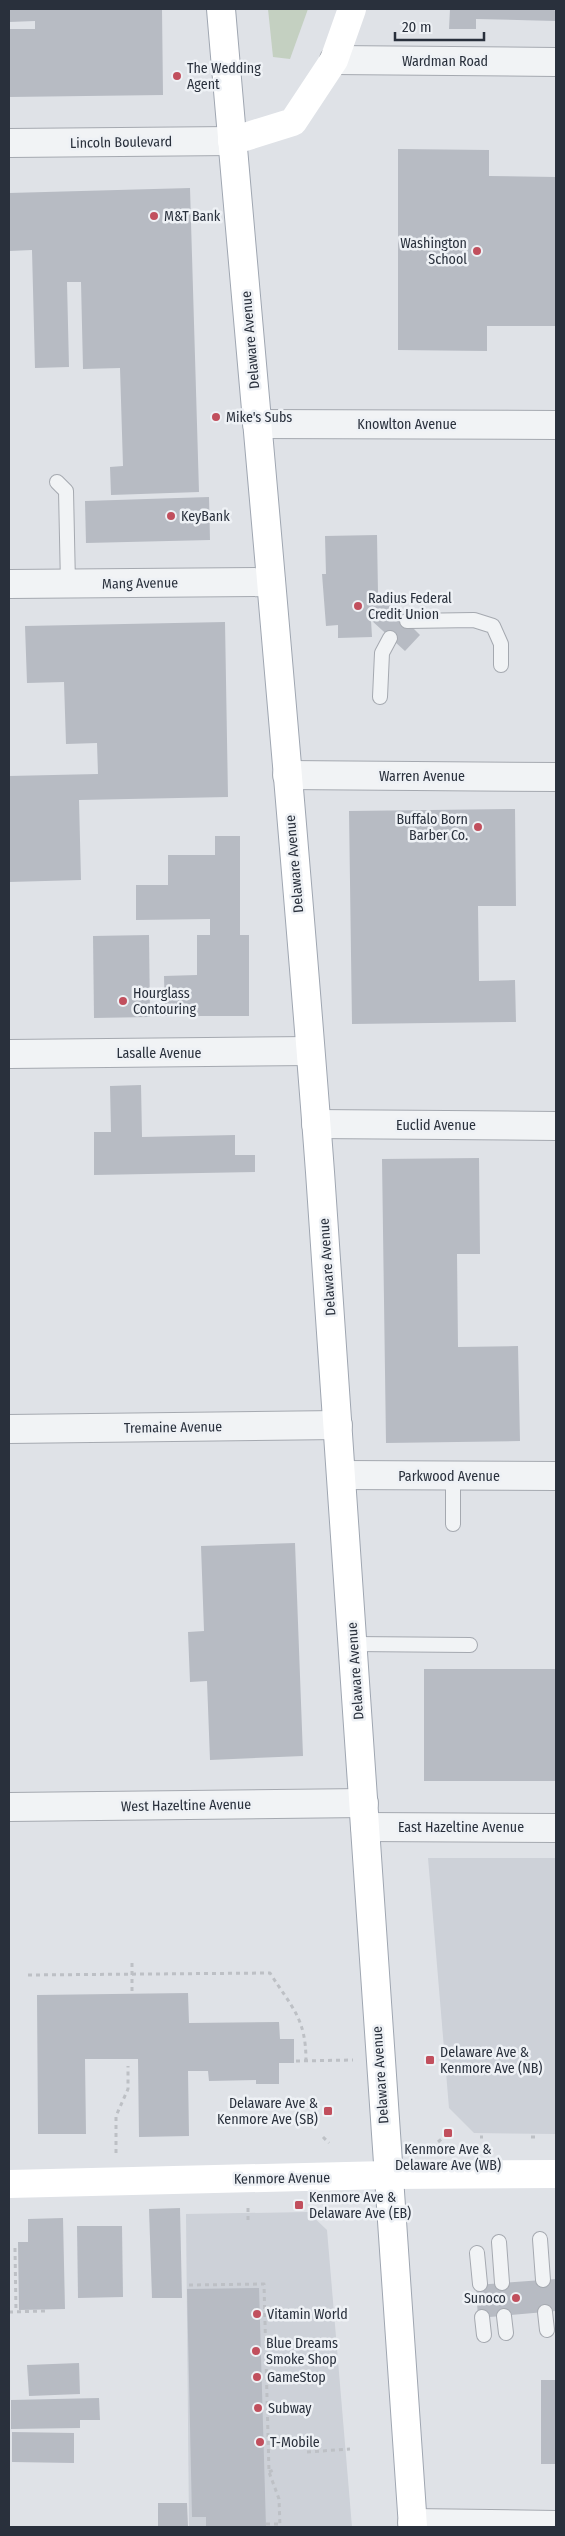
<svg xmlns="http://www.w3.org/2000/svg" width="565" height="2536" font-family="'Fira Sans Condensed',sans-serif">
  <style>
    .built { fill: #cdd1d8 }
    .green { fill: #c4d0c1 }
    .building { fill: #b7bbc3 }
    .lines { fill: none; stroke-linecap: round; stroke-linejoin: round }
    .lane-casing { stroke: #a5a9b0; stroke-width: 16 }
    .street-casing { stroke: #a5a9b0; stroke-width: 30 }
    .primary-casing { stroke: #9fa6b1; stroke-width: 30 }
    .path { stroke: #bdc0c5; stroke-width: 3; stroke-dasharray: 4 4; stroke-linecap: butt }
    .lane { stroke: #f1f3f5; stroke-width: 14 }
    .street { stroke: #f1f3f5; stroke-width: 28 }
    .secondary { stroke: #fff; stroke-width: 28 }
    .primary { stroke: #fff; stroke-width: 28 }
    .poi-dot { fill: #c14f5d; stroke: #eef1f5; stroke-width: 2 }
    .labels { text-anchor: middle; stroke-width: 5; stroke-linejoin: round; paint-order: stroke }
    .street-label { font-size: 14px; fill: #29303c; stroke: #eef1f5 }
    .poi-label { font-size: 14px; fill: #29303c; stroke: #eef1f5; text-anchor: start }
  </style>
  <rect width="100%" height="100%" fill="#dfe2e7"/>
  <g class="built">
    <path d="M 428,1858 L 556,1858 L 556,2134 L 474,2133 L 449,2108 Z"/>
    <path d="M 308,2212 L 327,2230 L 352,2527 L 189,2527 L 186,2214 Z"/>
  </g>
  <path class="green" d="M 268,9 L 308,9 L 290,59 L 273,57 Z"/>
  <g class="building">
    <path d="M 9,9 L 162,9 L 163,95 L 9,97 L 9,29 L 35,29 L 35,21 L 9,22 Z"/>
    <path d="M 450,9 L 552,9 L 556,11 L 556,21 L 476,19 L 476,29 L 449,29 Z"/>
    <path d="M 398,149 L 489,150 L 489,176 L 556,177 L 556,326 L 487,326 L 487,351 L 398,350 Z"/>
    <path d="M 190,188 L 199,492 L 111,495 L 110,467 L 123,466 L 120,368 L 83,369 L 81,282 L 67,282 L 69,367 L 35,368 L 32,250 L 9,251 L 9,193 Z"/>
    <path d="M 209,497 L 210,540 L 86,543 L 85,501 Z"/>
    <path d="M 377,535 L 378,593 L 420,635 L 405,651 L 371,620 L 372,637 L 338,638 L 338,625 L 326,626 L 322,574 L 326,574 L 325,536 Z"/>
    <path d="M 225,622 L 228,797 L 79,800 L 81,880 L 9,882 L 9,776 L 98,774 L 97,743 L 66,744 L 64,682 L 27,683 L 25,626 Z"/>
    <path d="M 515,809 L 516,906 L 478,906 L 479,981 L 515,980 L 516,1022 L 352,1024 L 349,811 Z"/>
    <path d="M 215,836 L 240,836 L 240,935 L 249,935 L 249,1016 L 165,1016 L 164,976 L 197,975 L 197,935 L 210,935 L 210,919 L 136,920 L 136,885 L 168,885 L 168,855 L 215,855 Z"/>
    <path d="M 149,935 L 150,1017 L 94,1018 L 93,936 Z"/>
    <path d="M 141,1085 L 142,1137 L 235,1135 L 235,1155 L 255,1155 L 255,1172 L 94,1175 L 94,1132 L 111,1132 L 110,1086 Z"/>
    <path d="M 479,1158 L 480,1254 L 457,1254 L 458,1347 L 518,1346 L 520,1441 L 386,1443 L 382,1159 Z"/>
    <path d="M 295,1543 L 303,1756 L 210,1760 L 207,1681 L 190,1682 L 188,1632 L 204,1631 L 201,1546 Z"/>
    <rect x="424" y="1669" width="132" height="112"/>
    <path d="M 188,1993 L 189,2023 L 279,2022 L 280,2039 L 294,2039 L 294,2063 L 279,2063 L 279,2084 L 256,2084 L 256,2080 L 209,2081 L 208,2071 L 188,2071 L 189,2136 L 139,2137 L 138,2059 L 85,2059 L 86,2134 L 38,2134 L 37,1995 Z"/>
    <path d="M 180,2208 L 182,2298 L 152,2298 L 149,2209 Z"/>
    <path d="M 63,2218 L 65,2309 L 19,2310 L 18,2242 L 28,2242 L 28,2219 Z"/>
    <path d="M 77,2226 L 122,2226 L 123,2297 L 78,2298 Z"/>
    <path d="M 556,2279 L 556,2311 L 478,2318 L 476,2285 Z"/>
    <path d="M 259,2288 L 266,2527 L 206,2527 L 206,2517 L 192,2517 L 187,2289 Z"/>
    <path d="M 79,2363 L 80,2394 L 29,2396 L 27,2365 Z"/>
    <rect x="541" y="2380" width="15" height="84"/>
    <path d="M 99,2398 L 100,2420 L 80,2420 L 80,2428 L 11,2429 L 11,2400 Z"/>
    <path d="M 12,2432 L 74,2433 L 74,2463 L 12,2462 Z"/>
    <path d="M 158,2503 L 187,2503 L 188,2527 L 158,2527 Z"/>
  </g>
  <g class="lines">
    <g class="lane-casing">
      <g id="lane">
        <path d="M 57,482 L 66,491 L 68,584"/>
        <path d="M 407,621 L 474,620 L 493,626 L 501,644 L 501,665"/>
        <path d="M 380,697 L 382,653 L 390,638"/>
        <path d="M 453,1524 L 453,1476"/>
        <path d="M 353,1644 L 470,1645"/>
        <path d="M 540,2239 L 543,2280"/>
        <path d="M 499,2242 L 502,2283"/>
        <path d="M 477,2253 L 480,2284"/>
        <path d="M 545,2312 L 547,2330"/>
        <path d="M 504,2316 L 506,2333"/>
        <path d="M 482,2317 L 484,2335"/>
      </g>
    </g>
    <g class="street-casing">
      <g id="street">
        <path d="M 334,60 L 556,62"/>
        <path d="M 9,143 L 232,141"/>
        <path d="M 257,424 L 556,425"/>
        <path d="M 9,584 L 271,582"/>
        <path d="M 287,775 L 556,777"/>
        <path d="M 9,1054 L 310,1051"/>
        <path d="M 316,1124 L 556,1126"/>
        <path d="M 9,1429 L 338,1425"/>
        <path d="M 342,1475 L 556,1476"/>
        <path d="M 9,1807 L 364,1803"/>
        <path d="M 365,1827 L 556,1828"/>
        <path d="M 412,2523 L 556,2525"/>
      </g>
    </g>
    <g class="primary-casing">
      <path id="primary" d="M 221,9 C 254,397 291,784 320,1172 C 353,1624 380,2076 413,2527"/>
    </g>
    <g class="path">
      <path d="M 132,1963 L 132,1993"/>
      <path d="M 28,1975 L 270,1973 C 292,2008 306,2018 306,2061"/>
      <path d="M 296,2061 L 353,2060"/>
      <path d="M 323,2137 L 329,2143"/>
      <path d="M 480,2137 L 483,2137"/>
      <path d="M 531,2137 L 535,2137"/>
      <path d="M 438,2142 L 445,2136"/>
      <path d="M 116,2153 L 116,2116 L 128,2089 L 128,2066"/>
      <path d="M 248,2220 L 248,2207"/>
      <path d="M 15,2248 L 16,2312"/>
      <path d="M 189,2285 L 264,2284 L 269,2472 L 279,2499 L 280,2527"/>
      <path d="M 9,2312 L 45,2311"/>
      <path d="M 307,2452 L 350,2449"/>
      <path d="M 269,2472 L 276,2469"/>
      <path d="M 266,2524 L 280,2524"/>
    </g>
    <use href="#lane" class="lane"/>
    <use href="#street" class="street"/>
    <g class="secondary">
      <path d="M 232,141 L 293,122 L 334,60 L 352,9"/>
      <path d="M 9,2184 L 387,2175 L 556,2174"/>
    </g>
    <use href="#primary" class="primary"/>
  </g>
  <g class="poi-dot">
    <circle cx="177" cy="76" r="5"/>
    <circle cx="154" cy="216" r="5"/>
    <circle cx="477" cy="251" r="5"/>
    <circle cx="216" cy="417" r="5"/>
    <circle cx="171" cy="516" r="5"/>
    <circle cx="358" cy="606" r="5"/>
    <circle cx="478" cy="827" r="5"/>
    <circle cx="123" cy="1001" r="5"/>
    <rect x="425" y="2055" width="10" height="10" rx="2.5"/>
    <rect x="323" y="2106" width="10" height="10" rx="2.5"/>
    <rect x="443" y="2128" width="10" height="10" rx="2.5"/>
    <rect x="294" y="2200" width="10" height="10" rx="2.5"/>
    <circle cx="516" cy="2298" r="5"/>
    <circle cx="257" cy="2314" r="5"/>
    <circle cx="256" cy="2351" r="5"/>
    <circle cx="257" cy="2377" r="5"/>
    <circle cx="258" cy="2408" r="5"/>
    <circle cx="260" cy="2442" r="5"/>
  </g>
  <g class="labels">
    <g class="street-label">
      <text x="445" y="66">Wardman Road</text>
      <text transform="translate(121 142) rotate(-1)" y="5">Lincoln Boulevard</text>
      <text transform="translate(250 340) rotate(-95)" y="5">Delaware Avenue</text>
      <text x="407" y="429">Knowlton Avenue</text>
      <text transform="translate(140 583) rotate(-1)" y="5">Mang Avenue</text>
      <text x="422" y="781">Warren Avenue</text>
      <text transform="translate(294 864) rotate(-95)" y="5">Delaware Avenue</text>
      <text x="159" y="1058">Lasalle Avenue</text>
      <text x="436" y="1130">Euclid Avenue</text>
      <text transform="translate(327 1267) rotate(-94)" y="5">Delaware Avenue</text>
      <text transform="translate(173 1427) rotate(-1)" y="5">Tremaine Avenue</text>
      <text x="449" y="1481">Parkwood Avenue</text>
      <text transform="translate(355 1671) rotate(-94)" y="5">Delaware Avenue</text>
      <text transform="translate(186 1805) rotate(-1)" y="5">West Hazeltine Avenue</text>
      <text x="461" y="1832">East Hazeltine Avenue</text>
      <text transform="translate(380 2075) rotate(-94)" y="5">Delaware Avenue</text>
      <text transform="translate(282 2178) rotate(-1)" y="5">Kenmore Avenue</text>
    </g>
    <g class="poi-label">
      <text x="187" y="73">The Wedding<tspan x="187" dy="16">Agent</tspan></text>
      <text x="164" y="221">M&amp;T Bank</text>
      <text x="467" y="248" text-anchor="end">Washington<tspan x="467" dy="16">School</tspan></text>
      <text x="226" y="422">Mike's Subs</text>
      <text x="181" y="521">KeyBank</text>
      <text x="368" y="603">Radius Federal<tspan x="368" dy="16">Credit Union</tspan></text>
      <text x="468" y="824" text-anchor="end">Buffalo Born<tspan x="468" dy="16">Barber Co.</tspan></text>
      <text x="133" y="998">Hourglass<tspan x="133" dy="16">Contouring</tspan></text>
      <text x="440" y="2057">Delaware Ave &amp;<tspan x="440" dy="16">Kenmore Ave (NB)</tspan></text>
      <text x="318" y="2108" text-anchor="end">Delaware Ave &amp;<tspan x="318" dy="16">Kenmore Ave (SB)</tspan></text>
      <text x="448" y="2154" text-anchor="middle">Kenmore Ave &amp;<tspan x="448" dy="16">Delaware Ave (WB)</tspan></text>
      <text x="309" y="2202">Kenmore Ave &amp;<tspan x="309" dy="16">Delaware Ave (EB)</tspan></text>
      <text x="506" y="2303" text-anchor="end">Sunoco</text>
      <text x="267" y="2319">Vitamin World</text>
      <text x="266" y="2348">Blue Dreams<tspan x="266" dy="16">Smoke Shop</tspan></text>
      <text x="267" y="2382">GameStop</text>
      <text x="268" y="2413">Subway</text>
      <text x="270" y="2447">T-Mobile</text>
    </g>
  </g>
  <rect width="565" height="2536" fill="none" stroke="#29303c" stroke-width="20"/>
  <path d="M395 32v8h89v-8" fill="none" stroke="#29303c" stroke-width="2.5"/>
  <text x="402" y="32" font-size="15" fill="#29303c" stroke="#eef1f5" stroke-width="4" paint-order="stroke">20 m</text>
</svg>
